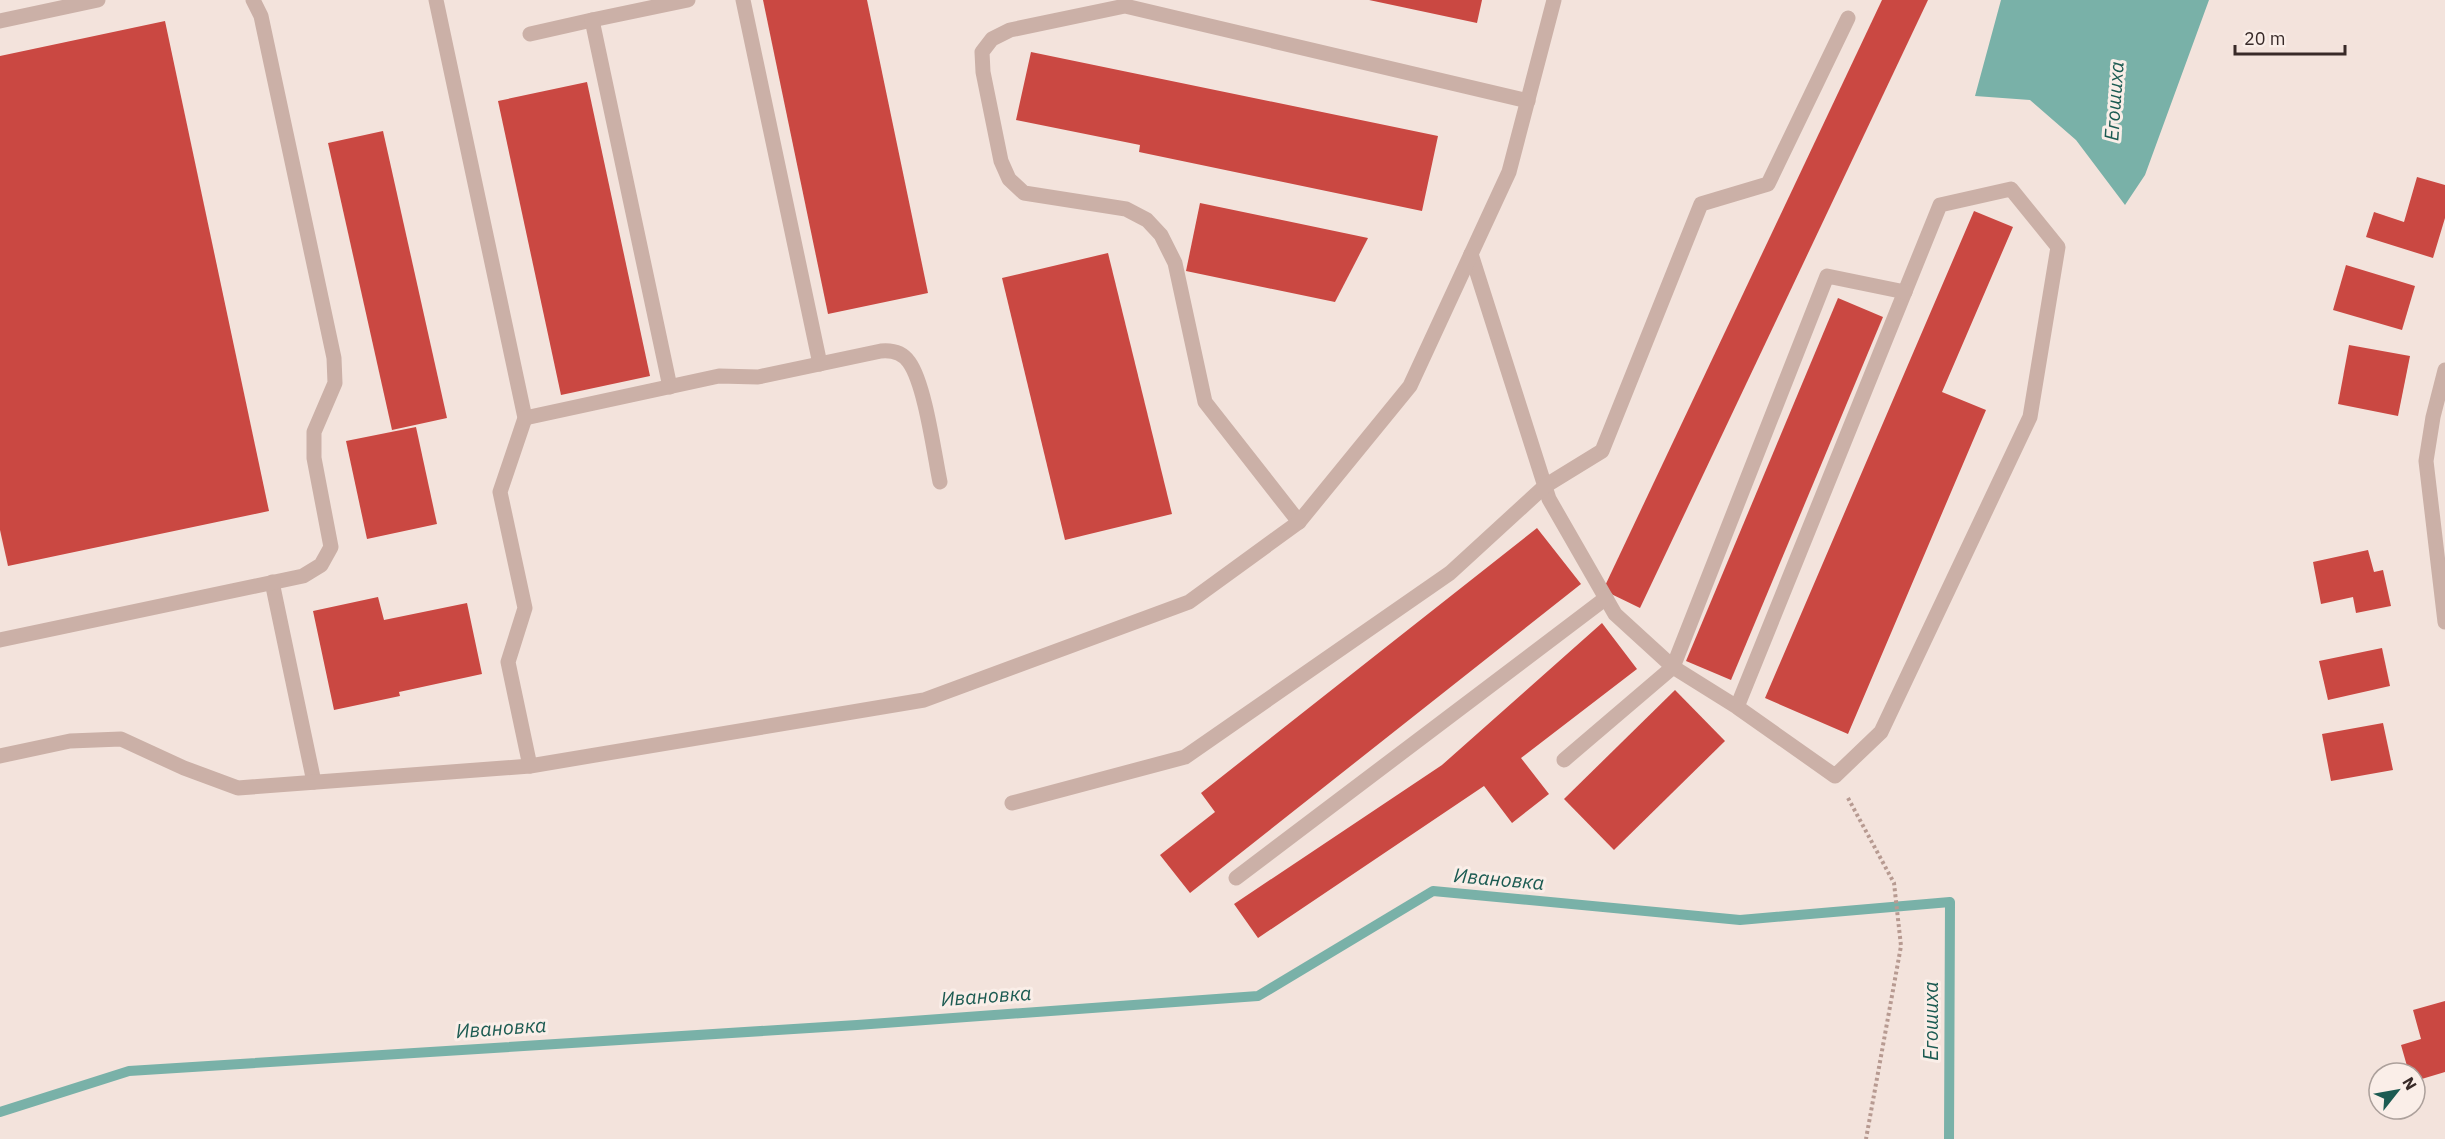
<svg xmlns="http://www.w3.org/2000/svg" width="2445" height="1139" font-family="'IBM Plex Sans',sans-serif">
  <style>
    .water { fill: #79b1a8 }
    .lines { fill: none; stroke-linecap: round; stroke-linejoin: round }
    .stream { stroke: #79b1a8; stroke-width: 10 }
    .building { fill: #ca4842 }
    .path { stroke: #b79a91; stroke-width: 4; stroke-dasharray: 3 3; stroke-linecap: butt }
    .lane { stroke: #cbb0a7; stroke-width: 15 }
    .street { stroke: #cbb0a7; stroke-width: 15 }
    .labels { text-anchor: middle; stroke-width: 6; stroke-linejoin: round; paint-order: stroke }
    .water-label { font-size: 20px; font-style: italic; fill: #1c5b52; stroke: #faeee8 }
  </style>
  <rect width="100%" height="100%" fill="#f3e3dc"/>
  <path class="water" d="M 2001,0 L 2209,0 L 2145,175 L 2125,205 L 2076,140 L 2030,100 L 1975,96 Z"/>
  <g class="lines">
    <path class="stream" d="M 0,1112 L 129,1071 L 857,1025 L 1258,996 L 1433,891 L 1740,920 L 1950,902 L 1949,1139"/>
  </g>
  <g class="building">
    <path d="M 763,0 L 867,0 L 928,293 L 828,314 Z"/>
    <path d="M 1369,0 L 1482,0 L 1477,23 Z"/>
    <path d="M 1882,0 L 1928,0 L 1640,608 L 1603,590 Z"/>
    <path d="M 165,21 L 269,511 L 8,566 L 0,530 L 0,56 Z"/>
    <path d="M 1031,52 L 1438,136 L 1422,211 L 1139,152 L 1140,145 L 1016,120 Z"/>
    <path d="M 587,82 L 650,376 L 561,395 L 498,101 Z"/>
    <path d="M 383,131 L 447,418 L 392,430 L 328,143 Z"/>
    <path d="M 2417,177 L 2445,185 L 2445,218 L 2433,258 L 2366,237 L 2374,212 L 2404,222 Z"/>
    <path d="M 1200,203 L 1368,238 L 1335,302 L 1186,271 Z"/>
    <path d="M 1974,211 L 2013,227 L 1942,392 L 1986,410 L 1848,734 L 1765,698 Z"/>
    <path d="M 1108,253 L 1172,514 L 1065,540 L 1002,278 Z"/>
    <path d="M 2346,265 L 2415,286 L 2402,330 L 2333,310 Z"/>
    <path d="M 1838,298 L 1883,317 L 1731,680 L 1686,661 Z"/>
    <path d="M 2349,345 L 2410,356 L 2398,416 L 2338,404 Z"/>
    <path d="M 416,427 L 437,524 L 367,539 L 346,441 Z"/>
    <path d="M 1537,528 L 1581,584 L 1190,893 L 1160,855 L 1215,812 L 1201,793 Z"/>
    <path d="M 2368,550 L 2374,572 L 2383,570 L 2391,606 L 2356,613 L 2353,597 L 2321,604 L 2313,562 Z"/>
    <path d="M 378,597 L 384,620 L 467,603 L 482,674 L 399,692 L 400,696 L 334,710 L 313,611 Z"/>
    <path d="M 1602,623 L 1637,669 L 1521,758 L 1549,794 L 1512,823 L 1484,786 L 1258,938 L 1234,904 L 1442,765 Z"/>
    <path d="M 2382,648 L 2390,686 L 2328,700 L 2319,661 Z"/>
    <path d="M 1675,690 L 1725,741 L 1614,850 L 1564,799 Z"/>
    <path d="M 2383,723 L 2393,770 L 2331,781 L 2322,734 Z"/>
    <path d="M 2445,1001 L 2445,1072 L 2415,1081 L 2415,1073 L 2409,1073 L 2401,1045 L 2421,1039 L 2413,1010 Z"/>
  </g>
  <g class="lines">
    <path class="path" d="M 1848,798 L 1894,883 L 1901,946 L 1866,1139"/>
    <g class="lane">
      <path d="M 436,0 L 525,418 L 500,492 L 525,608 L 508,662 L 530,766"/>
      <path d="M 743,0 L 820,364"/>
      <path d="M 0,21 L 98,0"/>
      <path d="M 530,34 L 592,20"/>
      <path d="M 1471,254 L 1549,499 L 1615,614 L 1673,667 L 1737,707 L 1835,776 L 1881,732 L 2030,417 L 2058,247 L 2011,189 L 1940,205 L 1737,707"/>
      <path d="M 670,387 L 592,20 L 688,0"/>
      <path d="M 525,418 L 719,376 L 758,377 L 881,351 C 892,350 902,352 909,362 C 925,384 934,453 940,482"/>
      <path d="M 1299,522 L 1205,402 L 1175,263 L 1161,235 L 1147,220 L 1126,209 L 1024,193 L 1009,179 L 1001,161 L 983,72 L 982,52 L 992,39 L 1010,30 L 1125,6 L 1528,101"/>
      <path d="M 272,582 L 314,782"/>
      <path d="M 0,640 L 303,576 L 321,565 L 331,547 L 314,458 L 314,432 L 335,383 L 334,358 L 261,16 L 253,0"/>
      <path d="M 0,756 L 70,741 L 121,739 L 184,768 L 238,788 L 530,766 L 924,700 L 1189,602 L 1299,522 L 1410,386 L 1509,172 L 1554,0"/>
      <path d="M 1564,760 L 1673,667 L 1827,276 L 1905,292"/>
      <path d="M 1012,803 L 1185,757 L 1450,573 L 1545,486 L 1602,451 L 1701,204 L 1768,184 L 1848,18"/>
      <path d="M 1236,878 L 1606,598"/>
    </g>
    <path class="street" d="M 2445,370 L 2433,417 L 2426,461 L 2445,622"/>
  </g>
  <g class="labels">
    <g class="water-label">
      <text transform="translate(2114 101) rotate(-86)" y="7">Егошиха</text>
      <text transform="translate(1499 879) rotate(5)" y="7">Ивановка</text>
      <text transform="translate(986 996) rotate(-4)" y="7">Ивановка</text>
      <text transform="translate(1931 1021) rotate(-90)" y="7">Егошиха</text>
      <text transform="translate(501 1028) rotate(-4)" y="7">Ивановка</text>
    </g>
  </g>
  <g transform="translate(2397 1091) rotate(59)"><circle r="28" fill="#faeee8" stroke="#aca09b" stroke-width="1.5"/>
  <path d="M0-4.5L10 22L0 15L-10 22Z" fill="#1c5b52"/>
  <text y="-9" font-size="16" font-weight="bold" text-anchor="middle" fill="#382a28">N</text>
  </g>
  <path d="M2235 45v9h110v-9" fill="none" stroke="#382a28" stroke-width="3"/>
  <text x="2244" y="45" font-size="18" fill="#382a28" stroke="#faeee8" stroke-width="4.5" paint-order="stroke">20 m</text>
</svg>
